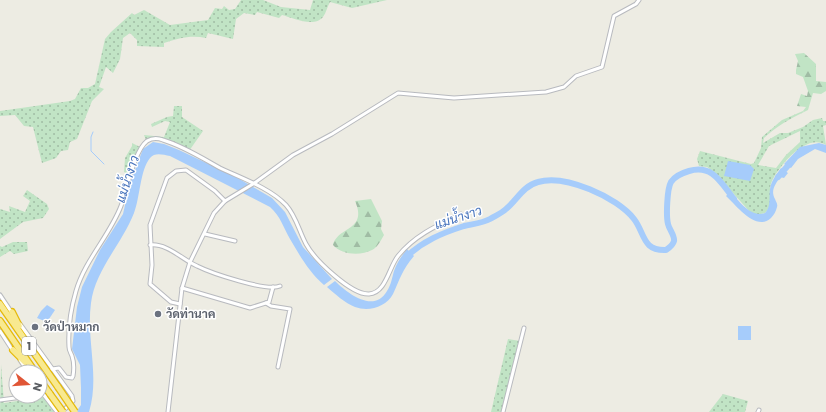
<svg xmlns="http://www.w3.org/2000/svg" width="826" height="412" font-family="Poppins,Sarabun,sans-serif">
  <style>
    .grass { fill: url(#grass-dots); fill-rule: evenodd }
    .forest { fill: url(#forest-firs) }
    .water { fill: #a6ccfb }
    .lines { fill: none; stroke-linecap: round; stroke-linejoin: round }
    .stream { stroke: #a6ccfb; stroke-width: 1 }
    .river { stroke: #a6ccfb; stroke-width: 6 }
    .street-casing { stroke: #b8babf; stroke-width: 5 }
    .highway-casing { stroke: #e5ba0b; stroke-width: 8 }
    .street { stroke: #fff; stroke-width: 3 }
    .highway { stroke: #f8e990; stroke-width: 5.5 }
    .highway-bridge-casing { stroke: #e5ba0b; stroke-width: 8; stroke-linecap: butt }
    .highway-bridge { stroke: #f8e990; stroke-width: 5.5 }
    .worship-dot { fill: #6b7280; stroke: #fff; stroke-width: 1.5 }
    .labels { text-anchor: middle; stroke-width: 3; stroke-linejoin: round; paint-order: stroke }
    .shield { fill: #fff; stroke: #8c8e92; stroke-width: 1 }
    .shield-label { font-size: 11px; font-weight: bold; fill: #5b5e63 }
    .worship-label { font-size: 12px; font-weight: bold; fill: #5b616d; stroke: #fff; text-anchor: start }
    .water-label { font-size: 13px; font-style: italic; fill: #4975bd; stroke: #fff }
  </style>
  <defs>
    <pattern id="grass-dots" width="8" height="8" patternUnits="userSpaceOnUse"><rect width="8" height="8" fill="#c1e4c5"/><path d="M2 2h.1M6 6h.1" fill="none" stroke="#a0bca4" stroke-width="1.8" stroke-linecap="round"/></pattern>
    <pattern id="forest-firs" width="22" height="20" patternUnits="userSpaceOnUse"><rect width="22" height="20" fill="#c1e4c5"/><path d="M5 1l3.5 6h-7zM16 11l3.5 6h-7z" fill="#a0bca4"/></pattern>
  </defs>
  <rect width="100%" height="100%" fill="#edece3"/>
  <g class="grass">
    <path d="M 241,0 L 263,0 L 281,7 L 310,10 L 313,0 L 387,0 L 352,8 L 330,2 C 327,7 326,13 323,17 C 314,28 293,18 282,15 L 279,18 L 257,12 L 255,15 L 244,13 L 236,19 L 233,39 L 208,33 L 206,38 C 191,35 179,38 164,43 L 164,47 L 137,46 L 137,40 L 130,33 L 123,38 L 120,59 L 113,73 L 106,67 L 99,87 L 104,89 L 92,101 L 77,139 L 70,142 L 68,150 L 61,151 L 56,158 L 42,163 L 33,127 L 24,126 L 15,115 L 0,116 L 0,111 L 70,101 L 75,99 L 81,88 L 88,88 L 95,84 L 105,39 L 111,32 L 132,13 L 134,15 L 144,10 L 170,25 L 208,20 L 215,8 L 222,9 L 224,6 L 229,10 L 235,9 Z"/>
    <path d="M 174,106 L 182,106 L 182,117 L 203,131 L 189,151 L 154,138 L 146,140 L 144,135 L 164,137 L 170,122 L 165,121 L 152,127 L 151,124 L 167,117 L 173,116 Z"/>
    <path d="M 803,111 L 804,112 C 789,119 776,127 764,138 L 763,143 L 780,133 L 788,133 L 803,127 L 813,120 L 822,118 L 823,121 L 826,121 L 826,125 L 823,126 L 826,145 C 806,133 780,165 772,181 C 767,191 774,205 765,213 L 756,215 L 750,212 L 715,173 L 707,167 L 699,166 L 697,159 L 700,151 L 751,164 L 754,163 L 761,148 L 762,137 L 782,120 ZM 800,131 L 800,142 L 786,155 L 776,168 L 758,165 L 769,146 Z"/>
    <path d="M 132,143 L 140,147 L 130,175 L 124,172 L 125,158 L 132,146 Z"/>
    <path d="M 27,190 L 47,204 L 49,209 L 43,218 L 23,222 L 0,239 L 0,209 L 10,212 L 9,206 L 25,212 L 30,201 L 23,196 Z"/>
    <path d="M 13,242 L 27,242 L 28,251 L 14,254 L 10,251 L 0,257 L 0,246 L 2,247 Z"/>
    <path d="M 508,339 L 520,341 L 502,412 L 491,412 Z"/>
    <path d="M 1,364 L 4,403 L 44,397 L 54,412 L 0,412 Z"/>
    <path d="M 723,394 L 748,401 L 745,412 L 709,412 Z"/>
  </g>
  <g class="forest">
    <path d="M 804,53 L 816,64 L 816,81 L 826,82 L 826,91 L 821,94 L 813,93 L 808,110 L 804,112 L 803,111 L 806,107 L 797,106 L 801,94 L 807,96 L 808,91 L 803,77 L 796,74 L 796,70 L 798,61 L 795,54 Z"/>
    <path d="M 371,199 L 382,221 L 381,229 L 384,235 C 381,240 377,248 372,250 C 361,256 341,255 333,245 C 338,226 368,231 355,201 Z"/>
  </g>
  <g class="water">
    <path d="M 153,142 L 164,144 L 179,150 L 236,177 L 272,198 L 285,212 L 303,247 L 332,279 L 324,285 C 309,272 300,256 290,239 C 283,227 281,217 270,207 L 170,156 C 163,155 155,152 150,158 C 140,170 140,198 134,213 C 122,244 95,270 91,303 C 86,340 100,376 89,412 L 76,412 L 81,405 L 81,388 L 80,365 L 72,349 L 77,307 L 82,287 L 100,250 L 123,214 L 130,183 L 143,149 Z"/>
    <path d="M 819,143 L 826,145 L 826,153 L 815,149 L 798,159 L 791,168 L 784,164 L 800,147 Z"/>
    <path d="M 728,161 L 750,165 L 754,169 L 750,181 L 724,176 Z"/>
    <path d="M 781,168 L 788,173 L 784,178 L 780,177 C 776,184 770,190 775,199 C 776,202 778,204 777,207 C 776,211 774,215 771,218 C 756,232 736,205 726,196 L 730,192 C 740,201 750,218 765,213 C 773,205 767,192 772,182 C 774,177 778,173 781,168 Z"/>
    <path d="M 407,249 L 414,256 C 402,270 400,279 393,294 C 386,307 369,312 355,307 C 345,303 335,294 327,287 L 335,281 C 347,293 374,314 387,291 C 391,285 392,278 394,271 C 397,262 402,256 407,249 Z"/>
    <path d="M 47,305 L 55,310 L 47,322 L 37,318 L 41,311 Z"/>
    <rect x="738" y="326" width="13" height="14"/>
  </g>
  <g class="lines">
    <path class="stream" d="M 93,132 L 91,137 L 91,151 L 104,164"/>
    <g class="river">
      <path d="M 778,177 L 792,161"/>
      <path d="M 406,257 C 423,241 442,233 464,226 C 473,224 483,223 490,219 C 495,216 502,213 506,209 C 517,200 523,186 538,182 C 565,174 617,197 634,219 C 645,233 642,251 666,250 C 669,248 673,245 674,241 C 675,236 669,229 668,224 C 666,216 667,189 671,182 C 675,176 682,173 689,171 C 713,164 721,183 734,199"/>
    </g>
    <g class="street-casing">
      <g id="street">
        <path d="M 205,234 L 235,241"/>
        <path d="M 150,245 C 167,243 183,260 197,266 C 211,273 267,292 280,286"/>
        <path d="M 182,288 L 250,308 L 269,302 L 273,287"/>
        <path d="M 0,295 L 12,313"/>
        <path d="M 266,303 L 271,306 L 290,309 L 278,367"/>
        <path d="M 180,304 L 171,302 L 150,284 L 152,265 L 150,225 L 167,178 L 176,171 L 186,170 L 215,191 L 225,201"/>
        <path d="M 20,324 L 72,396 L 73,401 L 63,411"/>
        <path d="M 0,331 L 13,351"/>
        <path d="M 20,360 L 28,372"/>
        <path d="M 52,369 L 59,368 L 66,377 L 72,378 L 73,376 C 74,370 74,362 72,356 C 71,353 69,351 69,347 C 68,329 71,308 76,291 C 85,260 110,235 121,206 C 127,190 134,151 147,141 C 152,138 158,138 163,140 C 183,146 202,158 220,168 C 241,178 270,188 286,205 C 296,216 299,231 306,244 C 314,259 351,295 369,294 C 386,293 389,267 398,256 C 415,235 438,225 461,214"/>
        <path d="M 40,390 L 57,412"/>
        <path d="M 0,400 L 30,396"/>
        <path d="M 168,412 L 182,288 L 190,262 L 214,213 L 225,201 L 253,184 L 293,155 L 332,134 L 398,93 L 454,98 L 546,92 L 564,87 L 576,76 L 602,67 L 614,16 L 636,4 L 639,0"/>
        <path d="M 503,412 L 524,328"/>
        <path d="M 758,412 L 759,410"/>
      </g>
    </g>
    <g class="highway-casing">
      <g id="highway">
        <path d="M 0,304 L 58,387"/>
        <path d="M 12,312 L 19,326"/>
        <path d="M 0,321 L 35,372"/>
        <path d="M 13,350 L 25,362"/>
        <path d="M 40,380 L 50,394"/>
      </g>
    </g>
    <use href="#street" class="street"/>
    <use href="#highway" class="highway"/>
    <g class="highway-bridge-casing">
      <g id="highway-bridge">
        <path d="M 58,387 L 75,412"/>
        <path d="M 50,394 L 63,412"/>
      </g>
    </g>
    <use href="#highway-bridge" class="highway-bridge"/>
  </g>
  <g class="worship-dot">
    <circle cx="158" cy="314" r="4"/>
    <circle cx="35" cy="327" r="4"/>
  </g>
  <g class="labels">
    <rect class="shield" x="22" y="337" width="14" height="18" rx="3"/>
    <g class="shield-label">
      <text x="29" y="350">1</text>
    </g>
    <g class="worship-label">
      <text x="166" y="318">วัดท่านาค</text>
      <text x="43" y="331">วัดป่าหมาก</text>
    </g>
    <g class="water-label">
      <text transform="translate(127 179) rotate(-72)" y="5">แม่น้ำงาว</text>
      <text transform="translate(458 217) rotate(-18)" y="5">แม่น้ำงาว</text>
    </g>
  </g>
  <g transform="translate(28 384) rotate(107)"><circle r="19" fill="#ffffff" stroke="#bdbfc1"/>
  <path d="M0-3L7 15L0 10L-7 15Z" fill="#e05636"/>
  <text y="-6" font-size="11" font-weight="bold" text-anchor="middle" fill="#5b5e63">N</text>
  </g>
</svg>
